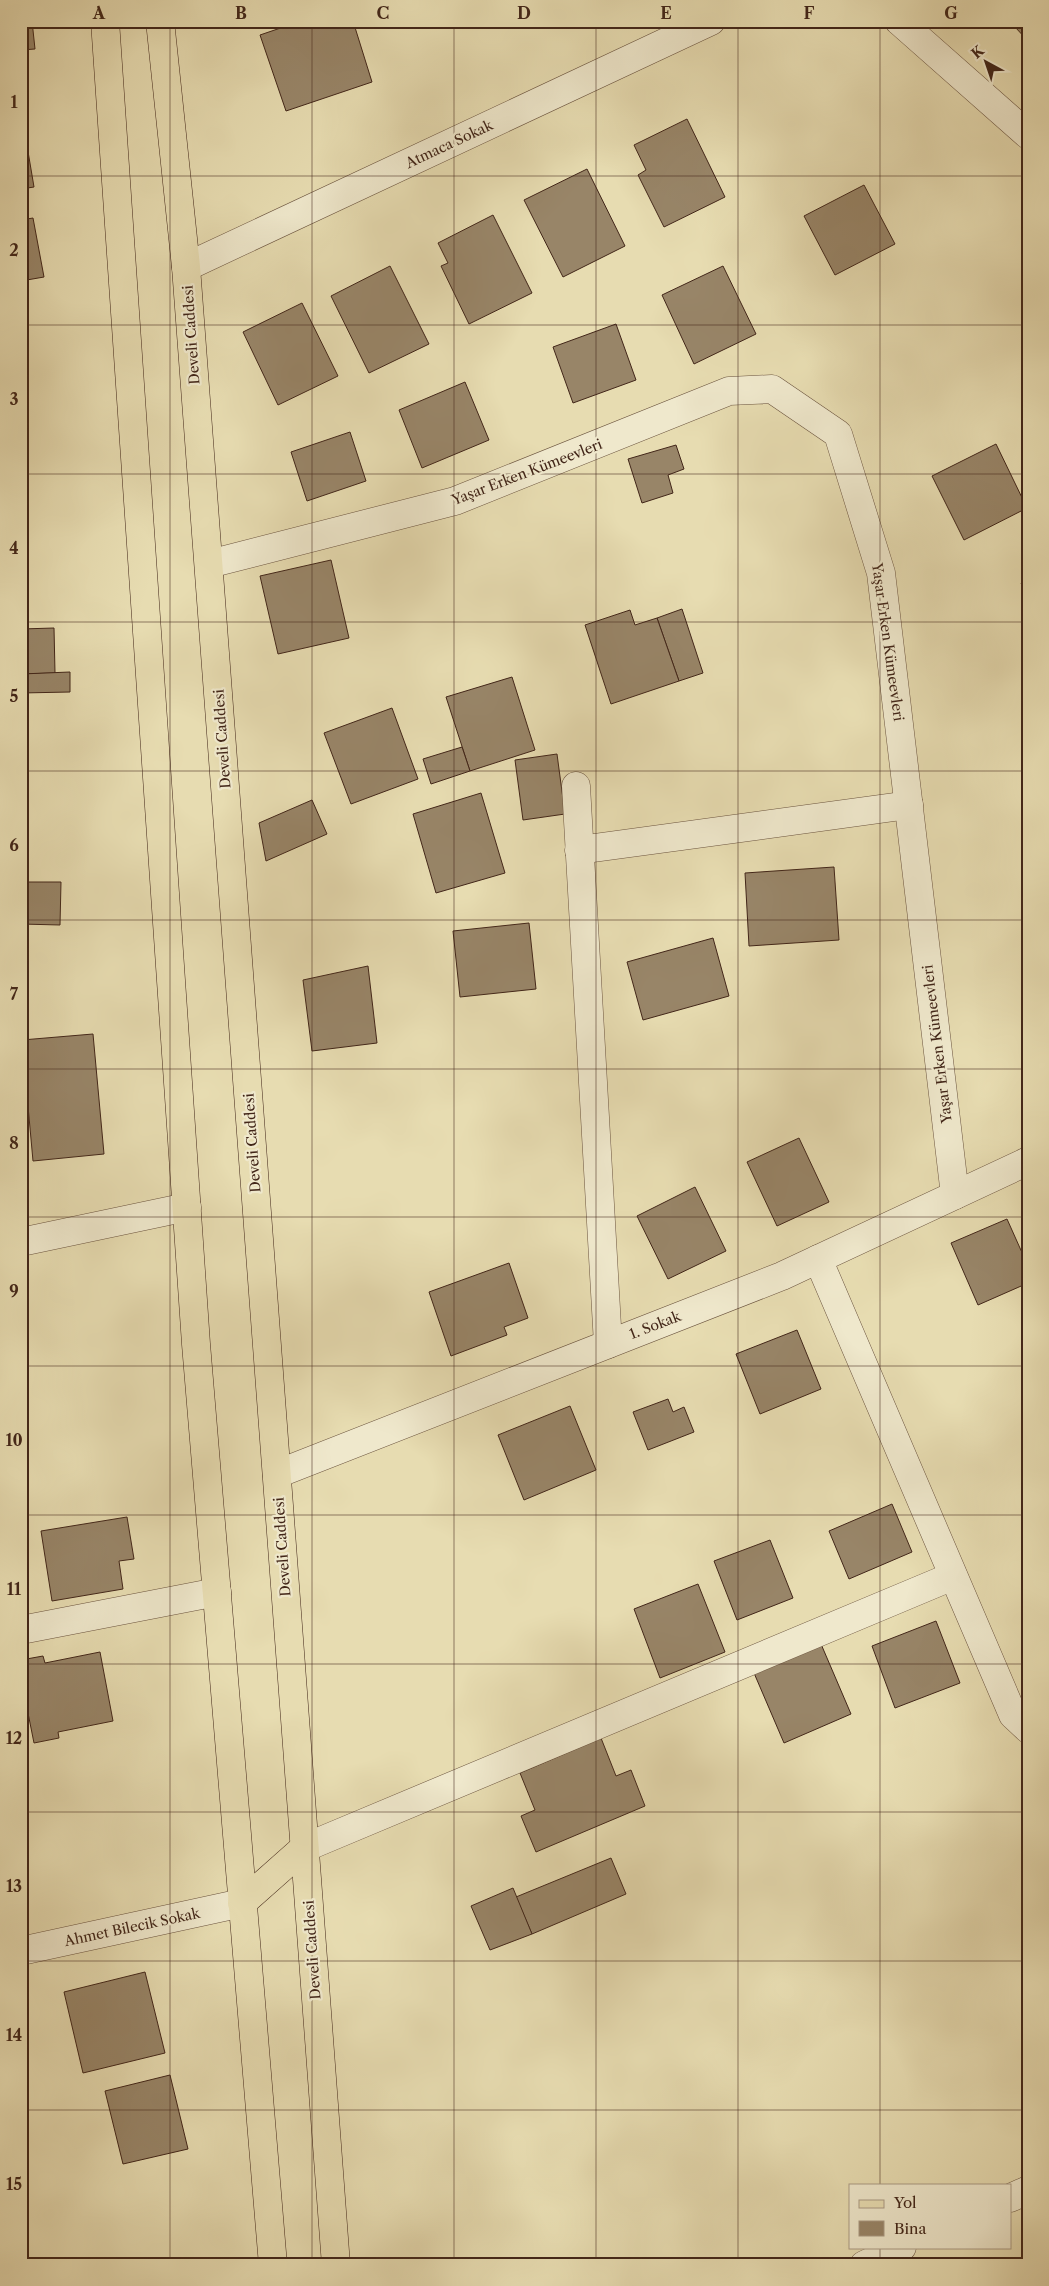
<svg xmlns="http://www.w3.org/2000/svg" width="1049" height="2286" font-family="'Libre Caslon Text',serif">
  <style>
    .building { fill: #988568; stroke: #422619 }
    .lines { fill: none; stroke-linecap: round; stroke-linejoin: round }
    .minor-casing { stroke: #6b543f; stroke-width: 29 }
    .major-casing { stroke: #422619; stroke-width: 29 }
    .minor { stroke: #efe8cc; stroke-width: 28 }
    .major { stroke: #e7dcb1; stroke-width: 28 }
    .grid { fill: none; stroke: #422619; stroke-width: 1; stroke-opacity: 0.55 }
    .labels { text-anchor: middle; stroke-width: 4.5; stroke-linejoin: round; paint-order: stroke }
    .street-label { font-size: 14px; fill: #422619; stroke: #efe8cc }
    .neatline { fill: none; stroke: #422619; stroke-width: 2 }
    .grid-label { font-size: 16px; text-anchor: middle; font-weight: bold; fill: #422619 }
  </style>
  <rect width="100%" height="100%" fill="#e7dcb1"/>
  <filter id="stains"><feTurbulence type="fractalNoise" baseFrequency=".004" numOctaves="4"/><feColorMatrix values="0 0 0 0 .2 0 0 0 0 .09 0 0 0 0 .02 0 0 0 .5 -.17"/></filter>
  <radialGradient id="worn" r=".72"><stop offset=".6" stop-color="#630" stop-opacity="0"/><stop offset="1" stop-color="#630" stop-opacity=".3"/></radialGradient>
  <g class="building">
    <path d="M 21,21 L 32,21 L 35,49 L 21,50 Z"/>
    <path d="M 301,21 L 353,21 L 372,82 L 286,111 L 260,35 Z"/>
    <path d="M 1022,21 L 1028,21 L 1028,41 L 1015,27 Z"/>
    <path d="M 21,110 L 34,187 L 21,189 Z"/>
    <path d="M 687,119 L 725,197 L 664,227 L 638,175 L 646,170 L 634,145 Z"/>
    <path d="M 587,169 L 625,246 L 563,277 L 524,200 Z"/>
    <path d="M 864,185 L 895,244 L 835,275 L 804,216 Z"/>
    <path d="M 493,215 L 532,293 L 469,324 L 441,266 L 448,263 L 438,243 Z"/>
    <path d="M 33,218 L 44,277 L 21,281 L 21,220 Z"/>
    <path d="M 390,266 L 429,344 L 369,373 L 331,296 Z"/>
    <path d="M 723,266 L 756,334 L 694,364 L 662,295 Z"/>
    <path d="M 302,303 L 338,376 L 278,405 L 243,332 Z"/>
    <path d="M 616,324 L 636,380 L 573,403 L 553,347 Z"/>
    <path d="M 465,382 L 489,440 L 422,468 L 399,410 Z"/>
    <path d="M 350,432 L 366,481 L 307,501 L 291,452 Z"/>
    <path d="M 996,444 L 1027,508 L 964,540 L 932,476 Z"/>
    <path d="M 676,445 L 684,469 L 668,475 L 673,493 L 642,503 L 628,459 Z"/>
    <path d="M 331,560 L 349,638 L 278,654 L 260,576 Z"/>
    <path d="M 1028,580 L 1028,596 L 1021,583 Z"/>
    <path d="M 682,609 L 703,673 L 679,681 L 657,618 Z"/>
    <path d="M 630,610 L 635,625 L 657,618 L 679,681 L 611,704 L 585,625 Z"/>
    <path d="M 54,628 L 55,673 L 21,674 L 21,629 Z"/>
    <path d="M 70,672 L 70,692 L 21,693 L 21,674 Z"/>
    <path d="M 512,677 L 535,750 L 470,771 L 446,697 Z"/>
    <path d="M 392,708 L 418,779 L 351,804 L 324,733 Z"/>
    <path d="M 462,747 L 470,771 L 431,784 L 423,759 Z"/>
    <path d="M 557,754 L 565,814 L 523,820 L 515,760 Z"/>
    <path d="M 481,793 L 505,873 L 436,893 L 413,814 Z"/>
    <path d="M 312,800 L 327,834 L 266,861 L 259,823 Z"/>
    <path d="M 834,867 L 839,940 L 749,946 L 745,873 Z"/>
    <path d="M 21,882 L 61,882 L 60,925 L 21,924 Z"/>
    <path d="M 529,923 L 536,989 L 460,997 L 453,931 Z"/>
    <path d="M 713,938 L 729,996 L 643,1020 L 627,962 Z"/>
    <path d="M 368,966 L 377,1043 L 312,1051 L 303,980 Z"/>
    <path d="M 93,1034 L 104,1154 L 33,1161 L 22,1040 Z"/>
    <path d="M 799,1138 L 829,1202 L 777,1226 L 747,1162 Z"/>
    <path d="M 695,1187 L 726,1251 L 668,1279 L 637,1216 Z"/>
    <path d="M 1007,1219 L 1028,1266 L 1028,1283 L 978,1305 L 951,1243 Z"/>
    <path d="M 509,1263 L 528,1318 L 504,1327 L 507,1335 L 451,1356 L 429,1292 Z"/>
    <path d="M 797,1330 L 821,1389 L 760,1414 L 736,1354 Z"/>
    <path d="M 668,1399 L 673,1412 L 684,1407 L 694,1432 L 648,1450 L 633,1412 Z"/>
    <path d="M 570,1406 L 596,1470 L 524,1500 L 498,1435 Z"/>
    <path d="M 892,1504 L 912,1552 L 849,1579 L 829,1531 Z"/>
    <path d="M 127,1517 L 134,1559 L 119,1561 L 123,1589 L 52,1601 L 41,1531 Z"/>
    <path d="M 770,1540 L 793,1598 L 737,1620 L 714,1561 Z"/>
    <path d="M 698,1584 L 725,1652 L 660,1678 L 634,1609 Z"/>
    <path d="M 936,1621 L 960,1683 L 895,1708 L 872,1646 Z"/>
    <path d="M 821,1644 L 851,1714 L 784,1743 L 754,1673 Z"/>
    <path d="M 100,1652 L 113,1721 L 58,1732 L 59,1738 L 34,1743 L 21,1678 L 21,1660 L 43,1656 L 45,1663 Z"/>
    <path d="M 601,1738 L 616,1776 L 631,1770 L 645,1806 L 536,1852 L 521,1816 L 535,1810 L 520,1773 Z"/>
    <path d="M 611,1858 L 626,1894 L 532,1934 L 516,1897 Z"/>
    <path d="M 513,1888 L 532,1934 L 490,1950 L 471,1906 Z"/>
    <path d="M 145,1972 L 165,2053 L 83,2073 L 64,1992 Z"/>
    <path d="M 170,2075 L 188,2149 L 123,2164 L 105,2091 Z"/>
  </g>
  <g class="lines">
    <g class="minor-casing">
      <g id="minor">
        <path d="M 899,21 L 1028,135"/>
        <path d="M 186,267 L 711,21"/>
        <path d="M 209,564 L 455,501 L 729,391 L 772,389 L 838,434 L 881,573 L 955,1195"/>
        <path d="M 576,786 L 608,1344"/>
        <path d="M 579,850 L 909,805"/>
        <path d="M 21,1242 L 187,1207"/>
        <path d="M 818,1259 L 1013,1715 L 1028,1729"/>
        <path d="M 277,1474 L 782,1276 L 1028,1161"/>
        <path d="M 21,1630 L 217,1592"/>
        <path d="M 304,1848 L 953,1576"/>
        <path d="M 21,1951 L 242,1903"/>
        <path d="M 1010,2198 L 1028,2190"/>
        <path d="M 864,2265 L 902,2247"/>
      </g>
    </g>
    <g class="major-casing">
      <g id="major">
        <path d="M 105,21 L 196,1344 L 273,2265"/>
        <path d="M 160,21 L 186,267 L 336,2265"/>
        <path d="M 242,1903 L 304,1848"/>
      </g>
    </g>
    <use href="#minor" class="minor"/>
    <use href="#major" class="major"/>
  </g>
  <path class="grid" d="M 170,21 L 170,2265M 312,21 L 312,2265M 454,21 L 454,2265M 596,21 L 596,2265M 738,21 L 738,2265M 880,21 L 880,2185M 21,176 L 1028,176M 21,325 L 1028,325M 21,474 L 1028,474M 21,622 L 1028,622M 21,771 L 1028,771M 21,920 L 1028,920M 21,1069 L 1028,1069M 21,1217 L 1028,1217M 21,1366 L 1028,1366M 21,1515 L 1028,1515M 21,1664 L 1028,1664M 21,1812 L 1028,1812M 21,1961 L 1028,1961M 21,2110 L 1028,2110M 880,2247 L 880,2265"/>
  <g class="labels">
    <g class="street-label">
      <text transform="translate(449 144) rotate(-25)" y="5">Atmaca Sokak</text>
      <text transform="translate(191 335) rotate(-94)" y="5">Develi Caddesi</text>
      <text transform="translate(527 472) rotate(-21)" y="5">Yaşar Erken Kümeevleri</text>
      <text transform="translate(888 642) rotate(82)" y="5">Yaşar Erken Kümeevleri</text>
      <text transform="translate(222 739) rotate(-94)" y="5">Develi Caddesi</text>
      <text transform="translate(937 1044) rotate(-97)" y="5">Yaşar Erken Kümeevleri</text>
      <text transform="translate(252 1143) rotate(-94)" y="5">Develi Caddesi</text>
      <text transform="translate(655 1325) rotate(-21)" y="5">1. Sokak</text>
      <text transform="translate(282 1547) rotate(-94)" y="5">Develi Caddesi</text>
      <text transform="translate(132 1927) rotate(-12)" y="5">Ahmet Bilecik Sokak</text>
      <text transform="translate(312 1950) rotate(-94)" y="5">Develi Caddesi</text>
    </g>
  </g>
  <rect width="1049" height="2286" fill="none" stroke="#e7dcb1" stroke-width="55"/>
  <rect x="849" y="2184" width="162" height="65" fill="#efe8cc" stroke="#aa9a84"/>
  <rect x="859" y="2200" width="25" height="8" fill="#e7dcb1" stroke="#aa9a84"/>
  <text x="894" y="2208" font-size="15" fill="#422619">Yol</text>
  <rect x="859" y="2221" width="25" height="15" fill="#988568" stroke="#aa9a84"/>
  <text x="894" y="2234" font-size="15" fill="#422619">Bina</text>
  <g transform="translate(986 62) rotate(320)" stroke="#efe8cc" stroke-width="4" paint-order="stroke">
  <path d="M0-4L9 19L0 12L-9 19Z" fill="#422619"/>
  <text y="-8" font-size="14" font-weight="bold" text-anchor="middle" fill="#422619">K</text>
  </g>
  <rect x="28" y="28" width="994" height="2230" class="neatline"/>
  <g class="grid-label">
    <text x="99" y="19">A</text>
    <text x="241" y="19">B</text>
    <text x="383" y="19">C</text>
    <text x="524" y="19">D</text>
    <text x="666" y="19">E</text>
    <text x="809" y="19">F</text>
    <text x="951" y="19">G</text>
    <text x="14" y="108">1</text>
    <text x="14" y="256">2</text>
    <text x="14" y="405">3</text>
    <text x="14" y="554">4</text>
    <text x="14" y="702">5</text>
    <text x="14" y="851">6</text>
    <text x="14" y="1000">7</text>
    <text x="14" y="1149">8</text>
    <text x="14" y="1297">9</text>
    <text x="14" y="1446">10</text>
    <text x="14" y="1595">11</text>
    <text x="14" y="1744">12</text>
    <text x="14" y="1892">13</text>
    <text x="14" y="2041">14</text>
    <text x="14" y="2190">15</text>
  </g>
  <rect width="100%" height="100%" filter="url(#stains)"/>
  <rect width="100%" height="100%" fill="url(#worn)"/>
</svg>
